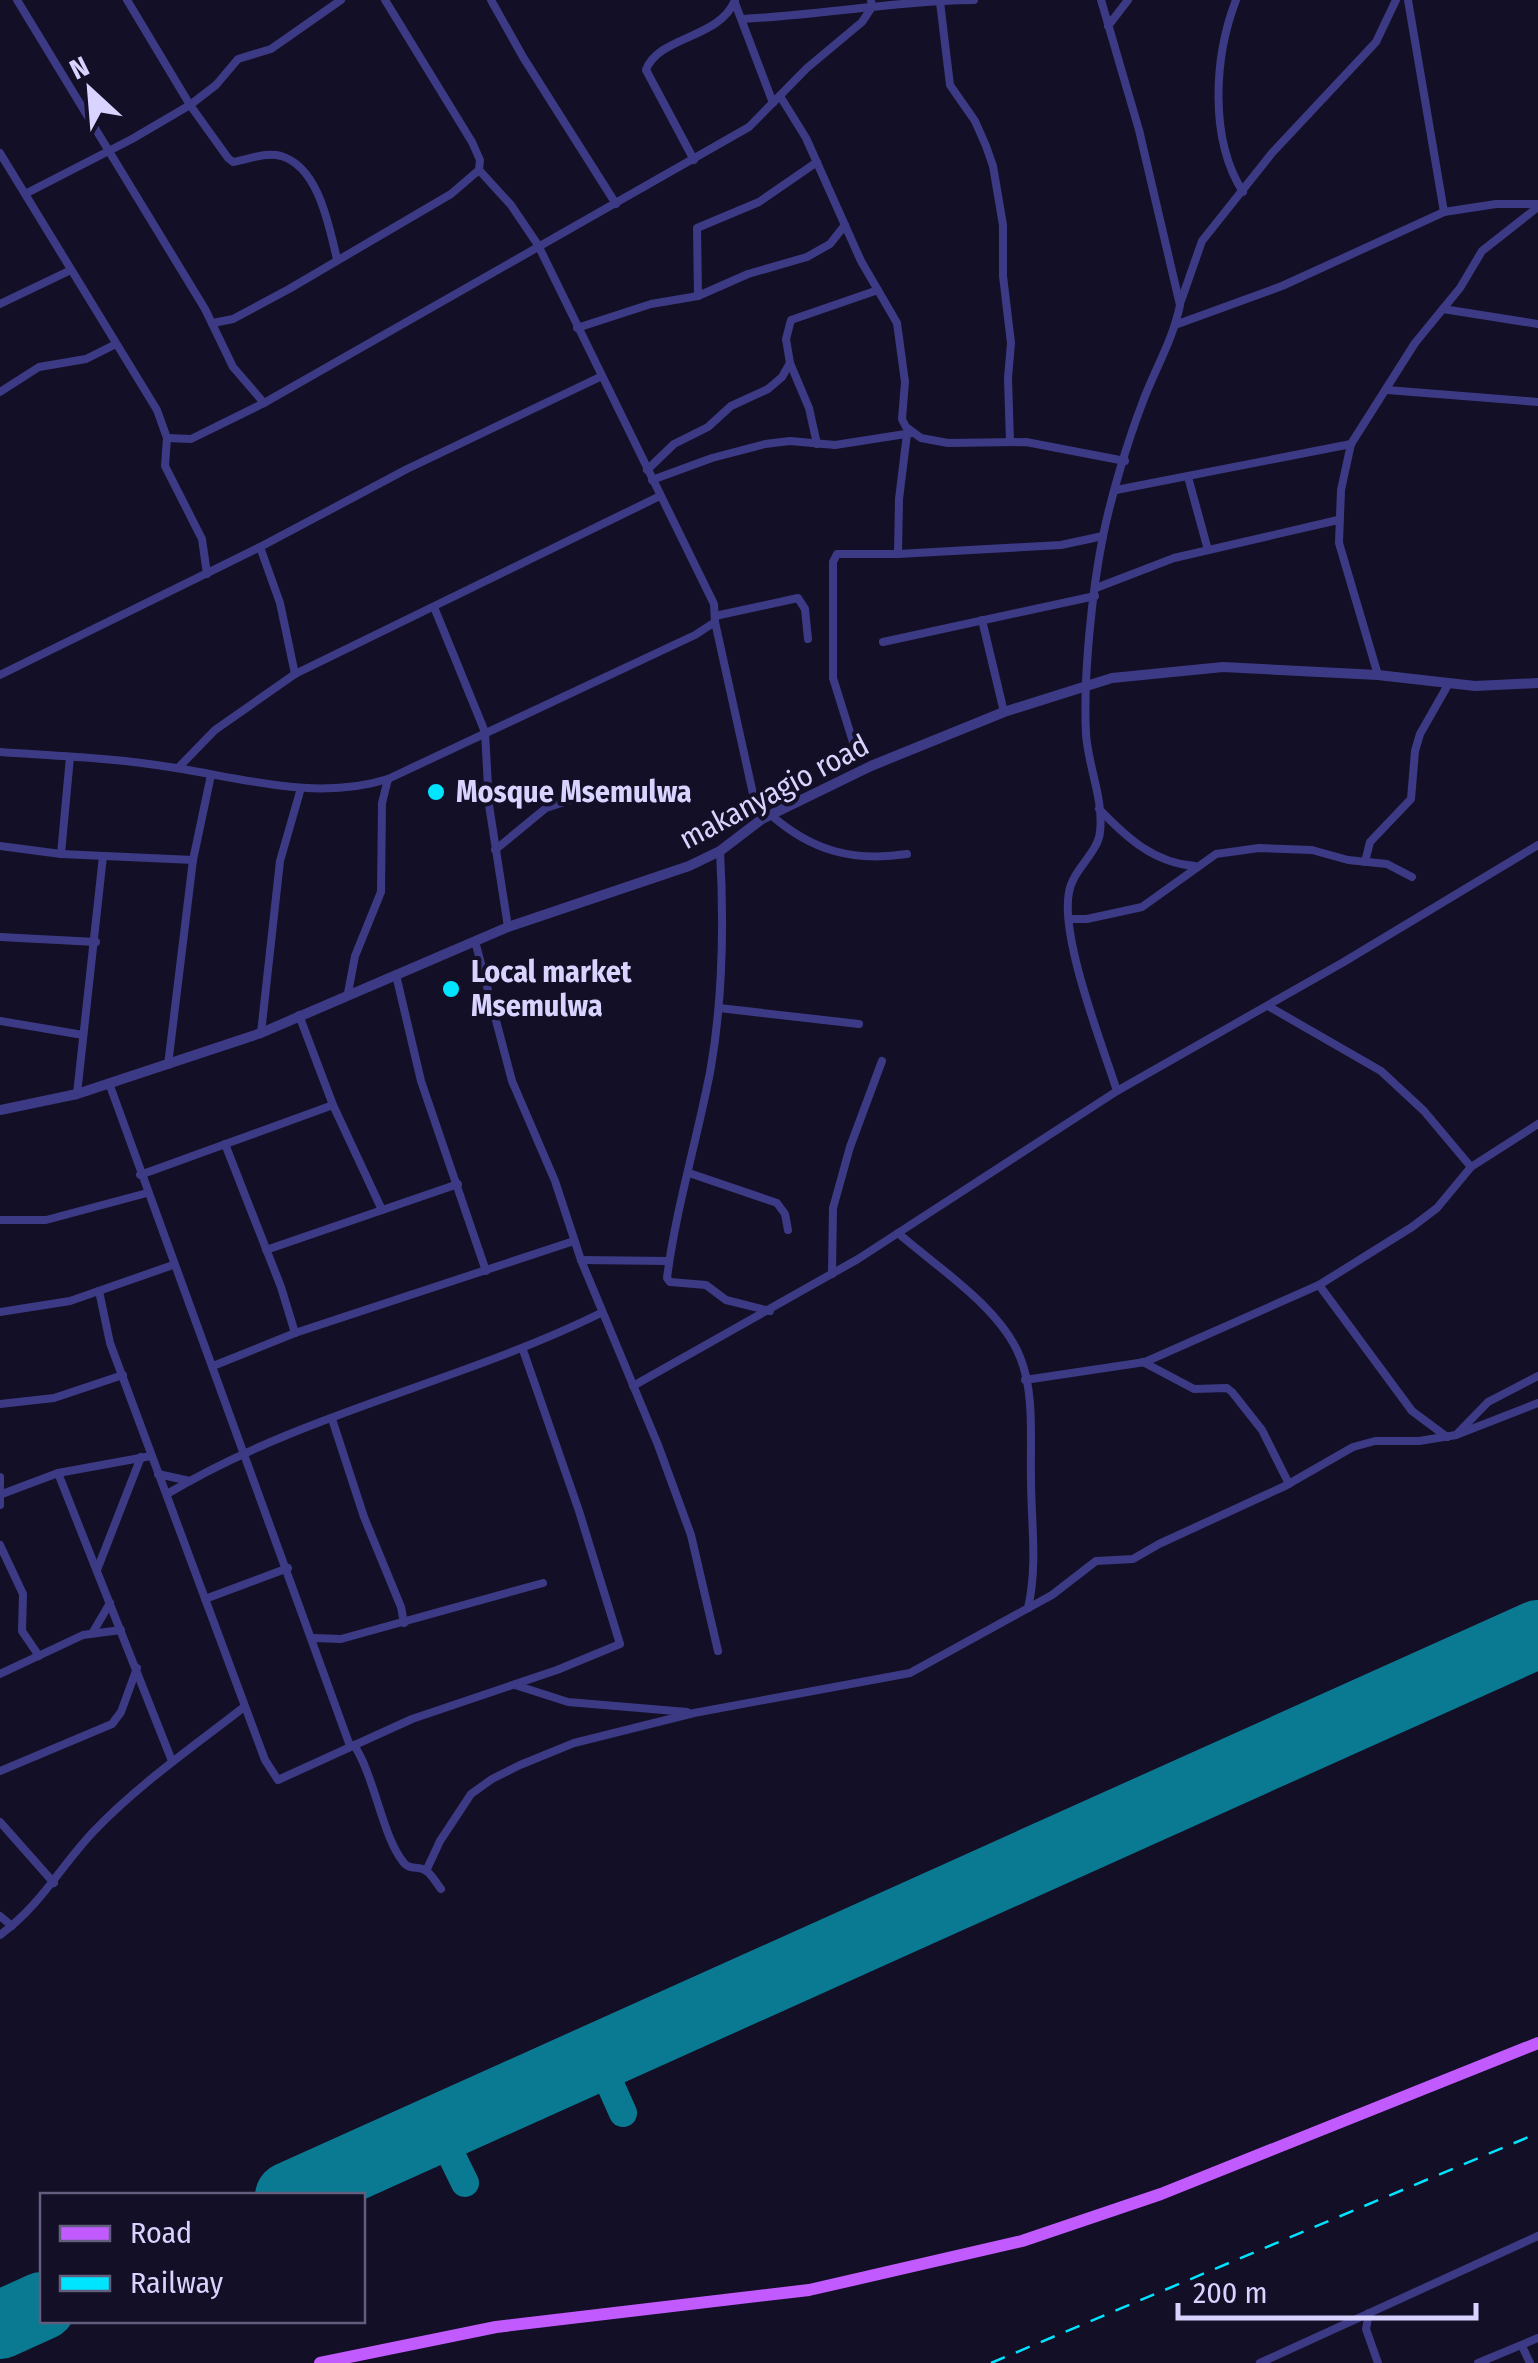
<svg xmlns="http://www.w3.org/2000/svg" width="1538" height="2363" font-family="'Fira Sans Condensed',sans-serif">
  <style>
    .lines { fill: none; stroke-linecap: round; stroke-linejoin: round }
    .taxiway { stroke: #0a7a92; stroke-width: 28 }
    .runway { stroke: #0a7a92; stroke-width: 68 }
    .minor { stroke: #3d3a85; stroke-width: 8 }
    .tertiary { stroke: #3d3a85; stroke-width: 10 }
    .primary { stroke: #c25bff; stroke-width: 12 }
    .rail { stroke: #00e5ff; stroke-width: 2.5; stroke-dasharray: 15 12; stroke-linecap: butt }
    .poi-dot { fill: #00e5ff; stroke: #130f26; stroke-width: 4 }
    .labels { text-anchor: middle; stroke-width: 8; stroke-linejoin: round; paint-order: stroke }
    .poi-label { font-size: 30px; font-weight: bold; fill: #d9d4ff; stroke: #130f26; text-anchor: start }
    .street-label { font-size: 30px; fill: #d9d4ff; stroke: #130f26 }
  </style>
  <rect width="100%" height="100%" fill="#130f26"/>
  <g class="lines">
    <g class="taxiway">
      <path d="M 598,2057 L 623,2113"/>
      <path d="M 438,2128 L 465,2183"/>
    </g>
    <g class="runway">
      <path d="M 289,2196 L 1538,1634"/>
      <path d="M 0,2325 L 42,2306"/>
    </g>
    <g class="minor">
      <path d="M 17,0 L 205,309 L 233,367 L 264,403"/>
      <path d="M 127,0 L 190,105 L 228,158 L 233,162 C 249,159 265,152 281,156 C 319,167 329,227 337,259"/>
      <path d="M 491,0 L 523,57 L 616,204"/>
      <path d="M 1101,0 L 1139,130 L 1180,305 C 1173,340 1154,371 1142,404 C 1127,443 1111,497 1103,536 C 1092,591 1083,678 1086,734 C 1088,766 1104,800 1100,832 C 1098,853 1073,869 1069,892 C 1060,938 1102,1044 1117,1091"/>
      <path d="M 1236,0 C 1214,57 1209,139 1243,192"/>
      <path d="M 1408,0 L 1444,212"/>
      <path d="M 940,2 L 950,85 L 975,121 L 986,146 L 993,166 L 1003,225 L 1003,276 L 1011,343 L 1008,378 L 1010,442"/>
      <path d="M 735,3 L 773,103"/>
      <path d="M 742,19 C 820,15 896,1 974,0"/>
      <path d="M 1108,26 L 1128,0"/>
      <path d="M 780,96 L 806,138 L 861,261 L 897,323 L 905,382 L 902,419 L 906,427 L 921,438 L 948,443 L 1026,442 L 1125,461"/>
      <path d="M 0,153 L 157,410 L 167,438 L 165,466 L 202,539 L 207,574"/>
      <path d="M 694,160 L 646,70 C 658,36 720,39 735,0"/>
      <path d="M 25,194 L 132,139 L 190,105 L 216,85 L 238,59 L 271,49 L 341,0"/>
      <path d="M 698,296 L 697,228 L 759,202 L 817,162"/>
      <path d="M 1181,301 L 1202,241 L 1272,153 L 1376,42 L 1396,0"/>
      <path d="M 0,304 L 71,270"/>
      <path d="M 1443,309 L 1538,324"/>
      <path d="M 213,323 L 233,319 L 289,289 L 451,194 L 479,170 L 480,160 L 472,142 L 385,0"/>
      <path d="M 1175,325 L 1282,286 L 1444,212 L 1496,204 L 1538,204"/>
      <path d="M 577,328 L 651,304 L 698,296 L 748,274 L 807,257 L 830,244 L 845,225"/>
      <path d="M 790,363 L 809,408 L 817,444"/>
      <path d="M 1387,390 L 1538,402"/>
      <path d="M 0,392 L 39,367 L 86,359 L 116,344"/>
      <path d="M 167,438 L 191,439 L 264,403 L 749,127 L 807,68 L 862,22 L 872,7 L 871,0"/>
      <path d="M 647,470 L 674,444 L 708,427 L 731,406 L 768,389 L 782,377 L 790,363 L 786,339 L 791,320 L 878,290"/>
      <path d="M 1188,477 L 1208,550"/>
      <path d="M 652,480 L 712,458 L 765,444 L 790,441 L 835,445 L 912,433"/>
      <path d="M 1116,490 L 1351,444"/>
      <path d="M 260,547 L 280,603 L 295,674"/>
      <path d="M 898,554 L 899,499 L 907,434"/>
      <path d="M 1096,588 L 1174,558 L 1338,520"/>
      <path d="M 434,607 L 485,732 L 489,805 L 508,927"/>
      <path d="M 715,616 L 798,598 L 805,609 L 808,639"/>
      <path d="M 982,620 L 1004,712"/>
      <path d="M 715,622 L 759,821"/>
      <path d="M 883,642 L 1095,596"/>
      <path d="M 0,675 L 260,547 L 407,469 L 600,377"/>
      <path d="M 1378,675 L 1339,543 L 1341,490 L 1351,444 L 1415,343 L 1460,288 L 1482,251 L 1538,207"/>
      <path d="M 853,742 L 833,678 L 833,562 L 837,554 L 898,554 L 1061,545 L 1103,536"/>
      <path d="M 0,752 C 59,756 118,758 176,768 C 246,779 318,801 388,779 L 695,635 L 715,622 L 714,604 L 538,245 L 511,205 L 479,170"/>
      <path d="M 178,768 L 215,730 L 295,674 L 660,496"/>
      <path d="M 1099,809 C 1127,838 1154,863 1195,866"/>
      <path d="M 771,815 C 812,851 853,862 907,854"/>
      <path d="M 0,846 L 61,854 L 193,860"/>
      <path d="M 495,850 L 546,808 L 604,789"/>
      <path d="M 720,851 C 724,922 723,996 711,1067 C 698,1137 676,1207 667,1278 L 670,1282 L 706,1285 L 726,1300 L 770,1311"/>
      <path d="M 61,854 L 70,757"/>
      <path d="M 1365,862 L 1370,842 L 1411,799 L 1415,751 L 1420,734 L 1449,683"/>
      <path d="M 1070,919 L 1087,919 L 1142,907 L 1216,854 L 1259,848 L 1312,850 L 1348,860 L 1387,864 L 1412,877"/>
      <path d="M 0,937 L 96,942"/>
      <path d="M 475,941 L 512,1081 L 555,1181 L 581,1260 L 658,1445 L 691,1535 L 718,1651"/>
      <path d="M 396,975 L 421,1081 L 486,1271"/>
      <path d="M 348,993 L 355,956 L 381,892 L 382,803 L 388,779"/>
      <path d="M 1268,1006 L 1381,1071 L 1424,1111 L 1471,1167"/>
      <path d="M 719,1008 L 859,1024"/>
      <path d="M 299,1015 L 333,1105 L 382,1210"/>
      <path d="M 0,1021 L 83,1035"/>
      <path d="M 261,1033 L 280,861 L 301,788"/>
      <path d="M 168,1065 L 193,860 L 211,775"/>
      <path d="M 109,1083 L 350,1746"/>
      <path d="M 77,1094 L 103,856"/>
      <path d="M 225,1144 L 281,1287 L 295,1333"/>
      <path d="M 689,1173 L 777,1203 L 785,1214 L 788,1230"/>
      <path d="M 140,1175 L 333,1105"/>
      <path d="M 0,1220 L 46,1220 L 147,1193"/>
      <path d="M 898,1233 C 938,1268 1001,1308 1020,1357 C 1035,1393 1030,1441 1031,1479 C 1031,1523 1038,1564 1028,1608"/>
      <path d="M 266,1250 L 458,1184"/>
      <path d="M 581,1260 L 669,1261"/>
      <path d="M 832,1274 L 833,1208 L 850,1147 L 882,1061"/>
      <path d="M 1319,1285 L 1412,1411 L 1447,1437"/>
      <path d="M 99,1291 L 110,1343 L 265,1760 L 278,1780 L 412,1719 L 557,1670 L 620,1644 L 579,1511 L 523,1350"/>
      <path d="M 0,1312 L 70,1301 L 173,1265"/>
      <path d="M 1143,1362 L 1194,1389 L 1227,1388 L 1232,1392 L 1262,1430 L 1289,1484"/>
      <path d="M 213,1366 L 295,1333 L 574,1241"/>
      <path d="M 1025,1380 L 1145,1362 L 1319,1285 L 1412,1227 L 1437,1208 L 1471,1167 L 1538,1124"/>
      <path d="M 633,1386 L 858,1259 L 1117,1091 L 1342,963 L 1538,845"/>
      <path d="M 0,1404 L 54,1398 L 123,1375"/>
      <path d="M 332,1419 L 364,1517 L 401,1607 L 404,1623"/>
      <path d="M 1456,1435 L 1488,1402 L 1538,1376"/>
      <path d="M 58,1473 L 172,1761"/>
      <path d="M 158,1474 L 190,1481"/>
      <path d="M 0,1477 L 0,1505"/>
      <path d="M 2,1494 L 58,1473 L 151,1456"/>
      <path d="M 167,1494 C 302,1413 461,1382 601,1313"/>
      <path d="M 0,1545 L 23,1594 L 22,1631 L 39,1656"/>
      <path d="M 97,1570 L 141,1457"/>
      <path d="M 205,1599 L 288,1568"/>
      <path d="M 93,1632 L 110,1603"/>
      <path d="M 313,1638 L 341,1639 L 543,1583"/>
      <path d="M 0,1674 L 83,1635 L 121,1630"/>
      <path d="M 515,1685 L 568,1702 L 687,1712"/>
      <path d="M 354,1745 C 375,1777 383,1839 404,1863 C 409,1870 418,1866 425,1870 C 432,1874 436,1883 441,1889"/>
      <path d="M 0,1771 L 112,1724 L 121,1712 L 137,1668"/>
      <path d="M 0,1822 L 54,1883"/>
      <path d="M 426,1871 L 440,1841 L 471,1794 L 492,1779 L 520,1765 L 574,1743 L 694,1713 L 910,1673 L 1052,1595 L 1096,1561 L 1133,1559 L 1159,1544 L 1285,1486 L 1353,1447 L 1375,1441 L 1419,1441 L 1456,1435 L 1538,1403"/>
      <path d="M 0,1916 L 12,1926"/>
      <path d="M 0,1935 C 42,1904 59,1868 94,1831 C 139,1784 193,1747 244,1707"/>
      <path d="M 1369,2313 L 1366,2329 L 1378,2363"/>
      <path d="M 1522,2346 L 1530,2363"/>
      <path d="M 1260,2363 L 1538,2236"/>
      <path d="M 1478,2363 L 1538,2338"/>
    </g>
    <path class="tertiary" d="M 0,1110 L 77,1094 L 261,1033 L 508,927 L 689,866 L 720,851 L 762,819 L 871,766 L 1004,712 L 1112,678 L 1223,667 L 1378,675 L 1475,686 L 1538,683"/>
    <path class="primary" d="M 320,2363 L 496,2327 L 809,2290 L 1022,2241 L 1161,2194 L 1538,2043"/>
    <path class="rail" d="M 991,2363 L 1538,2133"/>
  </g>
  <g class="poi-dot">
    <circle cx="436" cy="792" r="10"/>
    <circle cx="451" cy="989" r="10"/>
  </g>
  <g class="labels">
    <g class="poi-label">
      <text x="456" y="802">Mosque Msemulwa</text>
      <text x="471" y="982">Local market<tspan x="471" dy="34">Msemulwa</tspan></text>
    </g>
    <g class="street-label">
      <text transform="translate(774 792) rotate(-28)" y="10">makanyagio road</text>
    </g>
  </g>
  <rect x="40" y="2193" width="325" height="130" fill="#130f26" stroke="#625e7d" stroke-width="2.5"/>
  <rect x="60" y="2226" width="50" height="15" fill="#c25bff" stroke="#625e7d" stroke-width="2.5"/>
  <text x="130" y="2243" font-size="30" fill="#d9d4ff">Road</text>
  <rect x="60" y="2276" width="50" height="15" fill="#00e5ff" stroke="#625e7d" stroke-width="2.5"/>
  <text x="130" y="2293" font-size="30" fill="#d9d4ff">Railway</text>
  <g transform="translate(90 90) rotate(334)" stroke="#130f26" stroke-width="8" paint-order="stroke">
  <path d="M0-8L18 38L0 25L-18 38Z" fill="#d9d4ff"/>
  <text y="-15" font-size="28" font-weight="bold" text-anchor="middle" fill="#d9d4ff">N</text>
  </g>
  <path d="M1178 2303v15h298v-15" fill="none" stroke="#d9d4ff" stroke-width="5"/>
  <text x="1193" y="2303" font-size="30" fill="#d9d4ff" stroke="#130f26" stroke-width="8" paint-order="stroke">200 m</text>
</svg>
